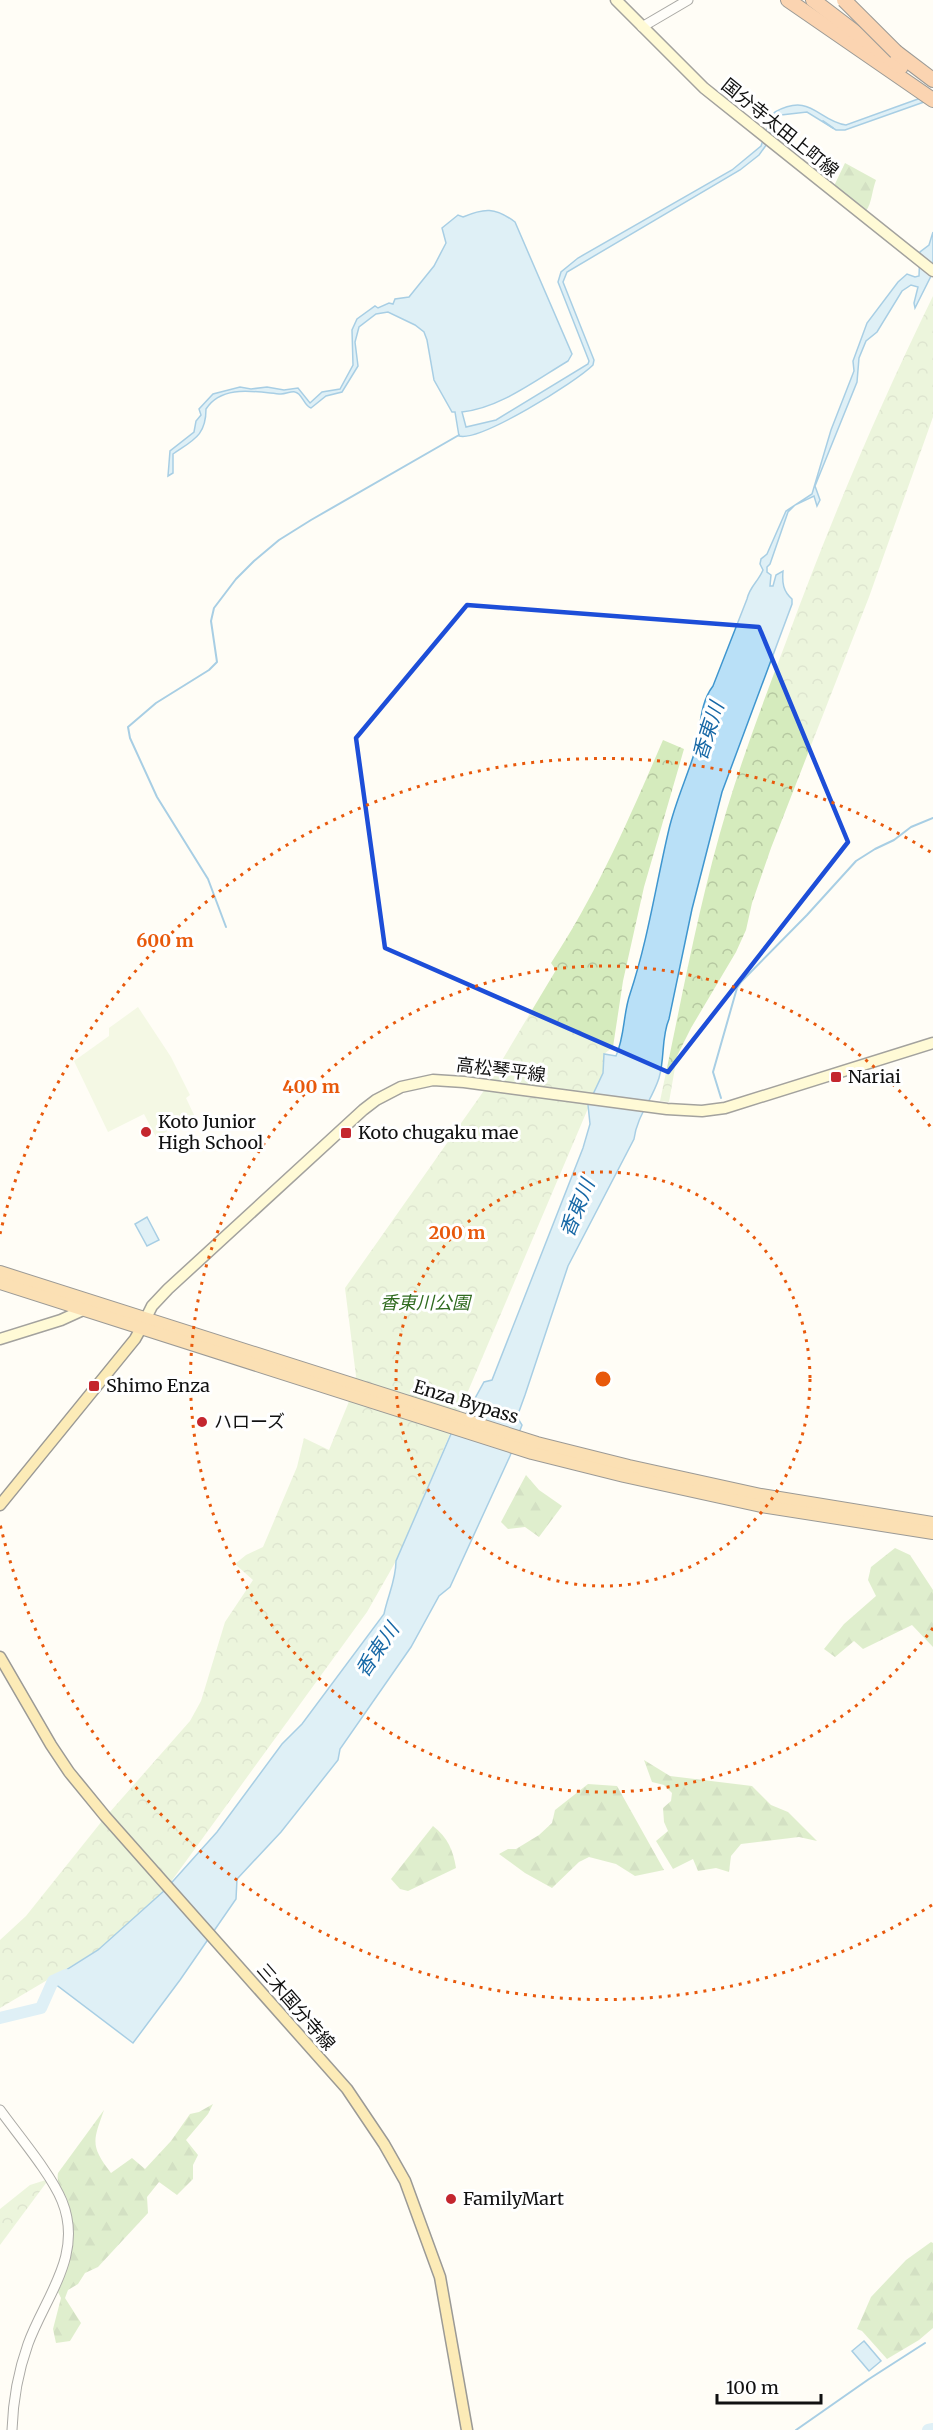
<svg xmlns="http://www.w3.org/2000/svg" width="933" height="2430" font-family="Merriweather,'Noto Sans JP',serif">
  <style>
    .forest { fill: url(#forest-firs) }
    .park { fill: url(#park-crowns) }
    .pitch { fill: #e6f2cf }
    .water { fill: #b9e0f7; stroke: #3f96cf; stroke-width: 1.5 }
    .lines { fill: none; stroke-linecap: round; stroke-linejoin: round }
    .stream { stroke: #3f96cf; stroke-width: 2 }
    .river { stroke: #b9e0f7; stroke-width: 12 }
    .tertiary-casing { stroke: #444; stroke-width: 11 }
    .secondary-casing { stroke: #333; stroke-width: 13 }
    .primary-casing { stroke: #222; stroke-width: 13 }
    .trunk-casing { stroke: #222; stroke-width: 14 }
    .motorway-casing { stroke: #222; stroke-width: 16 }
    .tertiary { stroke: #fff; stroke-width: 9 }
    .secondary { stroke: #fff6b0; stroke-width: 10 }
    .primary { stroke: #f9d66b; stroke-width: 10 }
    .trunk { stroke: #f7bc64; stroke-width: 12 }
    .motorway { stroke: #f5a25d; stroke-width: 14 }
    .motorway-bridge-casing { stroke: #222; stroke-width: 16; stroke-linecap: butt }
    .motorway-bridge { stroke: #f5a25d; stroke-width: 14 }
    .marked { fill: none; stroke: #1d4ed8; stroke-width: 4.5; stroke-linejoin: round }
    .ring { fill: none; stroke: #e8590c; stroke-width: 3; stroke-dasharray: 3 6 }
    .poi-dot { fill: #c4262e; stroke: #fff; stroke-width: 2 }
    .labels { text-anchor: middle; stroke-width: 6; stroke-linejoin: round; paint-order: stroke }
    .street-label { font-size: 18px; fill: #111; stroke: #fff }
    .poi-label { font-size: 18px; fill: #111; stroke: #fff; text-anchor: start }
    .park-label { font-size: 18px; font-style: italic; fill: #2f6b1f; stroke: #fff }
    .water-label { font-size: 20px; font-style: italic; fill: #1768a6; stroke: #fff }
    .centre { fill: #e8590c; stroke: #fff; stroke-width: 3 }
    .ring-label { font-size: 18px; text-anchor: middle; font-weight: bold; fill: #e8590c; stroke: #fff; stroke-width: 6; stroke-linejoin: round; paint-order: stroke }
  </style>
  <defs>
    <pattern id="forest-firs" width="22" height="20" patternUnits="userSpaceOnUse" patternTransform="scale(1.5)"><rect width="22" height="20" fill="#b9dc9c"/><path d="M5 1l3.5 6h-7zM16 11l3.5 6h-7z" fill="#9ebc85"/></pattern>
    <pattern id="park-crowns" width="20" height="18" patternUnits="userSpaceOnUse" patternTransform="scale(1.5)"><rect width="20" height="18" fill="#d5ebbd"/><path d="M2 6a3 3 0 1 1 6 0M12 15a3 3 0 1 1 6 0" fill="none" stroke="#b6c8a1"/></pattern>
  </defs>
  <rect width="100%" height="100%" fill="#fffdf5"/>
  <g class="forest">
    <path d="M 845,163 L 876,180 C 872,190 872,203 866,211 L 834,186 Z"/>
    <path d="M 526,1475 L 539,1490 L 562,1506 L 539,1537 L 525,1527 L 508,1529 L 501,1522 Z"/>
    <path d="M 895,1548 L 910,1555 L 933,1590 L 933,1647 L 912,1625 L 863,1649 L 854,1641 L 835,1657 L 824,1649 L 844,1624 L 876,1596 L 868,1580 L 871,1567 Z"/>
    <path d="M 644,1760 L 670,1776 L 752,1786 L 771,1805 L 788,1812 L 817,1841 L 799,1837 L 741,1844 L 731,1856 L 729,1872 L 716,1868 L 698,1871 L 693,1859 L 673,1869 L 656,1841 L 668,1831 L 664,1822 L 663,1808 L 671,1801 L 672,1793 L 664,1785 L 652,1782 Z"/>
    <path d="M 588,1784 L 617,1786 L 664,1870 L 635,1876 L 616,1864 L 589,1857 L 579,1862 L 552,1888 L 525,1873 L 499,1854 L 508,1849 L 516,1849 L 539,1835 L 552,1823 L 555,1810 Z"/>
    <path d="M 433,1826 C 448,1838 453,1850 456,1868 L 408,1891 L 400,1889 L 391,1879 Z"/>
    <path d="M 213,2104 L 208,2114 L 186,2140 L 198,2155 L 193,2165 L 193,2179 L 177,2195 L 159,2182 L 147,2197 L 148,2213 L 98,2267 L 85,2273 L 78,2284 L 68,2290 L 65,2298 L 81,2323 L 70,2341 L 56,2343 L 53,2329 L 61,2298 L 58,2292 C 71,2262 77,2232 67,2199 C 63,2189 56,2185 58,2173 L 104,2110 C 93,2141 90,2146 111,2173 L 132,2158 L 145,2169 L 171,2141 L 190,2114 L 199,2112 Z"/>
    <path d="M 931,2242 L 933,2243 L 933,2328 L 919,2340 L 887,2359 L 862,2331 L 857,2329 L 871,2297 L 906,2260 Z"/>
  </g>
  <g class="park">
    <path d="M 933,296 L 933,417 L 869,597 L 771,848 L 752,903 L 746,930 L 736,952 L 691,1028 L 677,1056 L 669,1102 L 660,1101 C 681,1004 698,905 727,809 C 744,753 765,697 786,642 C 829,524 878,409 933,296 Z"/>
    <path d="M 663,740 L 684,749 L 644,887 L 623,981 L 613,1047 L 604,1054 L 603,1073 L 396,1561 L 367,1612 L 165,1890 L 98,1950 L 0,2008 L 0,1940 L 26,1916 L 102,1821 L 190,1721 L 201,1701 L 225,1622 L 253,1580 L 235,1564 L 246,1555 L 263,1547 L 297,1467 L 304,1438 L 329,1450 L 348,1404 L 356,1376 L 345,1288 L 483,1092 L 556,970 L 551,963 C 597,893 630,817 663,740 Z"/>
    <path d="M 49,2179 L 0,2245 L 0,2209 L 30,2185 Z"/>
  </g>
  <path class="pitch" d="M 138,1007 L 171,1057 L 190,1095 L 186,1098 L 195,1117 L 156,1137 L 144,1114 L 108,1132 L 74,1061 L 109,1036 L 109,1028 Z"/>
  <g class="water">
    <path d="M 933,91 L 933,97 L 924,102 L 845,130 L 836,130 L 807,112 L 781,115 L 778,118 L 772,137 L 759,155 L 740,170 L 567,272 L 563,282 L 594,360 L 593,365 C 576,382 480,442 459,436 L 455,412 L 452,412 L 434,380 L 427,340 L 424,332 L 415,325 L 388,312 L 376,314 L 359,327 L 355,342 L 358,366 L 342,392 L 326,396 L 311,408 C 304,406 302,393 295,392 C 291,391 286,394 281,394 C 256,392 222,384 206,409 C 206,436 193,440 173,454 L 173,473 L 168,476 L 170,451 L 194,432 L 196,421 L 201,415 L 199,409 L 213,394 L 240,387 L 251,389 L 267,387 L 284,390 L 298,388 L 310,403 L 322,392 L 340,389 L 353,365 L 352,330 L 357,319 L 375,306 L 378,308 L 389,303 L 393,304 L 395,299 L 409,297 L 434,266 L 446,243 L 442,228 L 458,215 L 463,217 C 484,208 495,207 515,222 L 572,354 L 568,361 C 536,380 500,408 462,412 L 466,427 L 496,420 L 588,364 L 589,361 L 558,282 L 561,272 L 578,258 L 732,170 L 761,146 L 772,115 L 775,112 C 811,92 818,121 846,125 L 918,99 Z"/>
    <path d="M 933,232 L 933,272 L 915,308 L 914,303 L 918,287 L 911,285 L 902,291 L 877,332 L 866,341 L 859,358 L 857,382 L 815,486 L 820,500 L 817,506 L 814,496 L 795,505 L 788,512 L 770,564 L 767,567 L 767,572 L 771,575 L 770,586 L 773,586 L 776,575 L 783,571 C 782,583 783,591 792,599 L 792,604 L 722,792 L 692,909 L 669,1019 C 661,1038 665,1058 659,1078 C 652,1100 637,1116 634,1139 L 568,1266 L 525,1395 L 517,1417 L 522,1425 L 510,1456 L 450,1587 L 439,1596 L 411,1647 L 340,1749 L 338,1760 L 281,1832 L 237,1879 L 236,1899 L 180,1980 L 133,2043 L 50,1980 L 98,1950 L 165,1890 L 217,1832 L 282,1744 L 302,1724 L 384,1614 C 388,1595 396,1580 396,1561 L 451,1434 L 468,1411 L 484,1382 L 492,1380 L 583,1148 L 590,1124 L 588,1105 L 603,1073 L 604,1054 L 616,1056 C 625,1036 623,1014 630,994 C 648,940 656,884 669,829 C 675,803 687,777 695,751 C 701,729 699,704 713,686 L 747,599 C 750,586 758,582 763,570 L 760,564 L 761,559 L 767,554 L 786,511 L 812,494 L 831,430 L 854,371 L 853,361 L 867,323 L 898,282 L 907,274 L 915,277 L 919,276 L 920,252 L 929,245 Z"/>
    <path d="M 147,1217 L 159,1240 L 147,1246 L 135,1224 Z"/>
    <path d="M 864,2341 L 881,2361 L 869,2371 L 852,2351 Z"/>
  </g>
  <g class="lines">
    <g class="stream">
      <path d="M 823,121 L 833,128"/>
      <path d="M 226,927 L 208,879 L 157,797 L 130,738 L 128,727 L 156,703 L 209,670 L 217,662 L 211,621 L 214,608 L 236,579 L 254,561 L 279,540 L 311,520 L 459,435"/>
      <path d="M 721,1098 L 713,1072 L 737,988 L 741,982 L 807,915 L 856,861 L 875,849 L 894,840 L 911,827 L 933,818"/>
      <path d="M 796,2430 L 869,2379 L 925,2343"/>
    </g>
    <g class="river">
      <path d="M 0,2018 L 41,2008 L 53,1981 L 66,1975"/>
      <path d="M 928,2430 L 933,2429"/>
    </g>
    <g class="tertiary-casing">
      <g id="tertiary">
        <path d="M 642,27 L 688,0"/>
        <path d="M 0,2110 C 18,2135 51,2174 62,2201 C 84,2255 45,2297 28,2344 C 18,2372 13,2401 12,2430"/>
      </g>
    </g>
    <g class="secondary-casing">
      <g id="secondary">
        <path d="M 616,0 L 704,88 L 933,271"/>
        <path d="M 146,1318 L 152,1306 L 168,1289 L 363,1110 L 376,1100 L 401,1087 L 433,1080 L 464,1082 L 667,1109 L 702,1111 L 725,1108 L 933,1043"/>
        <path d="M 0,1339 L 61,1320 L 83,1310 L 85,1306"/>
      </g>
    </g>
    <g class="primary-casing">
      <g id="primary">
        <path d="M 0,1505 L 135,1339 L 145,1321"/>
        <path d="M 0,1657 L 51,1745 L 69,1772 L 105,1816 L 347,2089 L 384,2144 L 405,2181 L 440,2277 L 467,2430"/>
      </g>
    </g>
    <g class="trunk-casing">
      <g id="trunk">
        <path d="M 0,1272 L 537,1443 L 629,1466 L 761,1495 L 933,1523"/>
        <path d="M 0,1283 L 532,1453 L 624,1476 L 761,1506 L 933,1533"/>
      </g>
    </g>
    <g class="motorway-casing">
      <g id="motorway">
        <path d="M 788,0 L 933,100"/>
        <path d="M 813,0 L 901,67"/>
        <path d="M 896,52 L 933,80"/>
      </g>
    </g>
    <use href="#tertiary" class="tertiary"/>
    <use href="#secondary" class="secondary"/>
    <use href="#primary" class="primary"/>
    <use href="#trunk" class="trunk"/>
    <use href="#motorway" class="motorway"/>
    <g class="motorway-bridge-casing">
      <path id="motorway-bridge" d="M 844,0 L 896,52"/>
    </g>
    <use href="#motorway-bridge" class="motorway-bridge"/>
  </g>
  <path d="M0 0H933V2430H0ZM 467,605 L 759,627 L 848,842 L 668,1072 L 385,948 L 356,738 Z" fill="#fffdf5" fill-opacity=".55" fill-rule="evenodd"/>
  <path class="marked" d="M 467,605 L 759,627 L 848,842 L 668,1072 L 385,948 L 356,738 Z"/>
  <g class="ring">
    <circle cx="603" cy="1379" r="207"/>
    <path d="M933 1628A413 413 0 1 1 933 1130"/>
    <path d="M932 1905A620 620 0 0 1 0 1524M0 1234A620 620 0 0 1 932 853"/>
  </g>
  <g class="poi-dot">
    <rect x="830" y="1071" width="12" height="12" rx="3"/>
    <circle cx="146" cy="1132" r="6"/>
    <rect x="340" y="1127" width="12" height="12" rx="3"/>
    <rect x="88" y="1380" width="12" height="12" rx="3"/>
    <circle cx="202" cy="1422" r="6"/>
    <circle cx="451" cy="2199" r="6"/>
  </g>
  <g class="labels">
    <g class="street-label">
      <text transform="translate(780 128) rotate(39)" y="6">国分寺太田上町線</text>
      <text transform="translate(501 1070) rotate(7)" y="6">高松琴平線</text>
      <text transform="translate(466 1402) rotate(17)" y="6">Enza Bypass</text>
      <text transform="translate(296 2007) rotate(49)" y="6">三木国分寺線</text>
    </g>
    <g class="poi-label">
      <text x="848" y="1083">Nariai</text>
      <text x="158" y="1128">Koto Junior<tspan x="158" dy="21">High School</tspan></text>
      <text x="358" y="1139">Koto chugaku mae</text>
      <text x="106" y="1392">Shimo Enza</text>
      <text x="214" y="1428">ハローズ</text>
      <text x="463" y="2205">FamilyMart</text>
    </g>
    <g class="park-label">
      <text x="425" y="1309">香東川公園</text>
    </g>
    <g class="water-label">
      <text transform="translate(708 731) rotate(-72)" y="7">香東川</text>
      <text transform="translate(577 1208) rotate(-68)" y="7">香東川</text>
      <text transform="translate(377 1650) rotate(-56)" y="7">香東川</text>
    </g>
  </g>
  <circle cx="603" cy="1379" r="9" class="centre"/>
  <g class="ring-label">
    <text x="165" y="947">600 m</text>
    <text x="311" y="1093">400 m</text>
    <text x="457" y="1239">200 m</text>
  </g>
  <path d="M717 2394v9h104v-9" fill="none" stroke="#111111" stroke-width="3"/>
  <text x="726" y="2394" font-size="18" fill="#111111" stroke="#ffffff" stroke-width="4.5" paint-order="stroke">100 m</text>
</svg>
